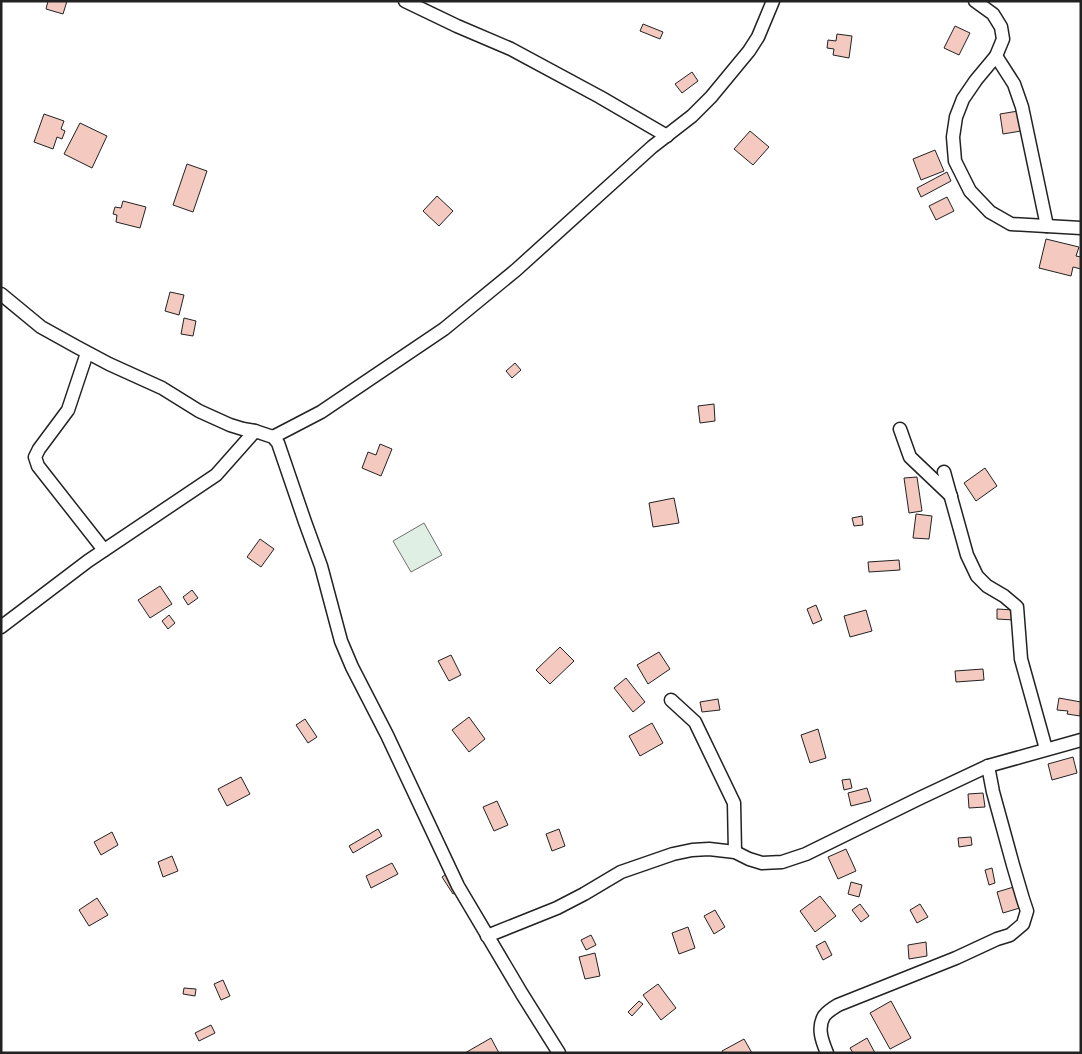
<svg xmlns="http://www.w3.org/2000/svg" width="1082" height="1054" font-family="'Nunito Sans',sans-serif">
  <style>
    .green { fill: #e0efe3; stroke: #6f6f6f }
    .building { fill: #f3c9c0; stroke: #222 }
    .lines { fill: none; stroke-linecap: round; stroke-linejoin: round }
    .minor-casing { stroke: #222; stroke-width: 15 }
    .minor { stroke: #fff; stroke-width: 12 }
  </style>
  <rect width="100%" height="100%" fill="#fff"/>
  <path class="green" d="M 424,523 L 442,555 L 411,572 L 393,541 Z"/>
  <g class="building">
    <path d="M 48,1 L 67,1 L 63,14 L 46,9 Z"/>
    <path d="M 643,24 L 663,32 L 660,39 L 640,31 Z"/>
    <path d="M 955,26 L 970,33 L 959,55 L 944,48 Z"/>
    <path d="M 837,34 L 852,36 L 849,58 L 833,55 L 834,49 L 827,48 L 828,40 L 836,41 Z"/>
    <path d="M 692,72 L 698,81 L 682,93 L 675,84 Z"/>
    <path d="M 1018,111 L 1021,131 L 1003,134 L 1000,114 Z"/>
    <path d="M 44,114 L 64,121 L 61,129 L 65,131 L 62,139 L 57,137 L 53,149 L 34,142 Z"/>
    <path d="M 80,123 L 107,136 L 92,168 L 64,154 Z"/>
    <path d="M 750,131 L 769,147 L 753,165 L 734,149 Z"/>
    <path d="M 935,150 L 944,171 L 921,180 L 913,159 Z"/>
    <path d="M 187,164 L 207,171 L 193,212 L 173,205 Z"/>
    <path d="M 947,172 L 951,181 L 921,197 L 917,188 Z"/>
    <path d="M 437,196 L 453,211 L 439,226 L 423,211 Z"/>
    <path d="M 947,197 L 954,211 L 936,220 L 929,206 Z"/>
    <path d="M 123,201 L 146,207 L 140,228 L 116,222 L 117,215 L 113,214 L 115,207 L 121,208 Z"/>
    <path d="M 1046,239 L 1079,247 L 1076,256 L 1081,257 L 1081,269 L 1073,267 L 1071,276 L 1039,268 Z"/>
    <path d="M 170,292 L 184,295 L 179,315 L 165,311 Z"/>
    <path d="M 184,318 L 196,321 L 193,336 L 181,334 Z"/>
    <path d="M 515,363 L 521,370 L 512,378 L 506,371 Z"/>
    <path d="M 714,404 L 715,421 L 700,423 L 698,406 Z"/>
    <path d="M 380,444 L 392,449 L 381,476 L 362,468 L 368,452 L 376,455 Z"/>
    <path d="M 985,468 L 997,486 L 976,501 L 964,483 Z"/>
    <path d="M 917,477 L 922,511 L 909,513 L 904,478 Z"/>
    <path d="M 674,498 L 679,523 L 653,527 L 649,503 Z"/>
    <path d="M 916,514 L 932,516 L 929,539 L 913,538 Z"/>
    <path d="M 862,516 L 863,525 L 854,526 L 852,518 Z"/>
    <path d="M 260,539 L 274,549 L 261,567 L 247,557 Z"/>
    <path d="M 899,560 L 900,570 L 869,572 L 868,562 Z"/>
    <path d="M 160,586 L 172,604 L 150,618 L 138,600 Z"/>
    <path d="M 192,590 L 198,598 L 188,605 L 183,597 Z"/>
    <path d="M 816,605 L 822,620 L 813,624 L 807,609 Z"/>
    <path d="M 997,609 L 1014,610 L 1014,620 L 997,619 Z"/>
    <path d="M 866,610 L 872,631 L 850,637 L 844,616 Z"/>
    <path d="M 169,615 L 175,623 L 168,629 L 162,621 Z"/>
    <path d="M 560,647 L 574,661 L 550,684 L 536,670 Z"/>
    <path d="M 659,652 L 670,669 L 648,684 L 637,665 Z"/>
    <path d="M 451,655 L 461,675 L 449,681 L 438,661 Z"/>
    <path d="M 983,669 L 984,680 L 956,682 L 955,671 Z"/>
    <path d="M 626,678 L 645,702 L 633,712 L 614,688 Z"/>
    <path d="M 1059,698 L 1081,702 L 1080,716 L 1067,714 L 1068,711 L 1057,710 Z"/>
    <path d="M 718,699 L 720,710 L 702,712 L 700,702 Z"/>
    <path d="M 469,717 L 485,739 L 469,752 L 452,730 Z"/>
    <path d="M 305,719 L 317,737 L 308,743 L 296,725 Z"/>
    <path d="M 652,723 L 663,743 L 640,756 L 629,736 Z"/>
    <path d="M 818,729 L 826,758 L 810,763 L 801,735 Z"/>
    <path d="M 1073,757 L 1077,773 L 1052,780 L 1048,764 Z"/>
    <path d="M 241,777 L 250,794 L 227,806 L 218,789 Z"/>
    <path d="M 850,779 L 852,788 L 844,790 L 842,780 Z"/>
    <path d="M 867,788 L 871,801 L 851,806 L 848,793 Z"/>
    <path d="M 983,793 L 985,807 L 969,808 L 968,794 Z"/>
    <path d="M 497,801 L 508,825 L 494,831 L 483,807 Z"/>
    <path d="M 378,829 L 382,836 L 353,853 L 349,846 Z"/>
    <path d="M 559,829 L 565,846 L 552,851 L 546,834 Z"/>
    <path d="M 112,832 L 118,845 L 101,855 L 94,842 Z"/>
    <path d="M 971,837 L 972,845 L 959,847 L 958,838 Z"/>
    <path d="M 846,849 L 856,871 L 838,879 L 828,857 Z"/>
    <path d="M 172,856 L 178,871 L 163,877 L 158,862 Z"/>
    <path d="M 392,863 L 398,874 L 371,888 L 366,876 Z"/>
    <path d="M 992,868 L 995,883 L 989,885 L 985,870 Z"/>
    <path d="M 446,874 L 457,892 L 453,894 L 442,877 Z"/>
    <path d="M 851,882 L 862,885 L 859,897 L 848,894 Z"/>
    <path d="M 1017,886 L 1023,907 L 1003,913 L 997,892 Z"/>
    <path d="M 820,896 L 836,916 L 815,932 L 800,911 Z"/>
    <path d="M 97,898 L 108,915 L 89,926 L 79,910 Z"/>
    <path d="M 860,904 L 869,916 L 861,922 L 852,910 Z"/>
    <path d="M 920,904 L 928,917 L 917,923 L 910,910 Z"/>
    <path d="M 715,910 L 725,927 L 714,934 L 704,916 Z"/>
    <path d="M 688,927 L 695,948 L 679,954 L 672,933 Z"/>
    <path d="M 591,935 L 596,945 L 586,950 L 581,940 Z"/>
    <path d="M 825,941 L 832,955 L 823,960 L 816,946 Z"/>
    <path d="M 926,942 L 927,956 L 909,959 L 908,945 Z"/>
    <path d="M 595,953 L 600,976 L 585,979 L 579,957 Z"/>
    <path d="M 223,980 L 230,996 L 221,1000 L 214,984 Z"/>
    <path d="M 658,984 L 676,1008 L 661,1020 L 643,995 Z"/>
    <path d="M 184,988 L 196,989 L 195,996 L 183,994 Z"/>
    <path d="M 639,1001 L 643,1004 L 632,1016 L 628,1012 Z"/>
    <path d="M 891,1001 L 911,1038 L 890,1049 L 870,1013 Z"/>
    <path d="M 211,1025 L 215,1033 L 199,1041 L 195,1033 Z"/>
    <path d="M 491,1038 L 499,1053 L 465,1053 Z"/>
    <path d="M 867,1038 L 875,1053 L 853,1053 L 850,1048 Z"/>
    <path d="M 744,1039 L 752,1053 L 723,1053 L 722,1051 Z"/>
  </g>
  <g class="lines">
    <g class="minor-casing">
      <g id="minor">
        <path d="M 405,1 L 457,26 L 511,49 L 600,97 L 667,136"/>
        <path d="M 975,1 L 993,14 L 1001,27 L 1003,39 L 996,56 L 976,80 L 963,99 L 956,117 L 953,137 L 955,161 L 970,191 L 990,212 L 1011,224 L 1081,228"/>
        <path d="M 996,56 L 1014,84 L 1022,107 L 1047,226"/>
        <path d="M 1,294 L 41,327 L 77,347 L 109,364 L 162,388 L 199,411 L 230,425 L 243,429 L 255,431 L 273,437 L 278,443 L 305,522 L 321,566 L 341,641 L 352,667 L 387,735 L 458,886 L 522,994 L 559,1053"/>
        <path d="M 87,353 L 68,410 L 39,449 L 35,457 L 38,466 L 104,550"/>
        <path d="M 900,429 L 910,457 L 951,496"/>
        <path d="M 273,437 L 321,412 L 444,329 L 516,270 L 652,147 L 692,116 L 711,97 L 749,51 L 758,37 L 773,1"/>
        <path d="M 944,472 L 967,555 L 977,576 L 987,586 L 1004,596 L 1017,607 L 1021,659 L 1046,749"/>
        <path d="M 1,627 L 88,561 L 216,475 L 255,431"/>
        <path d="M 671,700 L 695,722 L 734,803 L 735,852"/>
        <path d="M 487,936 L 557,908 L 584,894 L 621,872 L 673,854 L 692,850 L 709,849 L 735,852 L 749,859 L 762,863 L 782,862 L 806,854 L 920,798 L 988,766 L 1081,740"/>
        <path d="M 827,1053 C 822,1041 817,1028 824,1016 C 827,1012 833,1008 838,1005 L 956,958 L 997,939 L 1010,935 L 1023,924 L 1027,911 L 1023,899 L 1013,865 L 993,792 L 988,766"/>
      </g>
    </g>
    <use href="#minor" class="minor"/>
  </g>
  <rect width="1082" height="1054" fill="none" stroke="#222222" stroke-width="5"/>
</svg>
